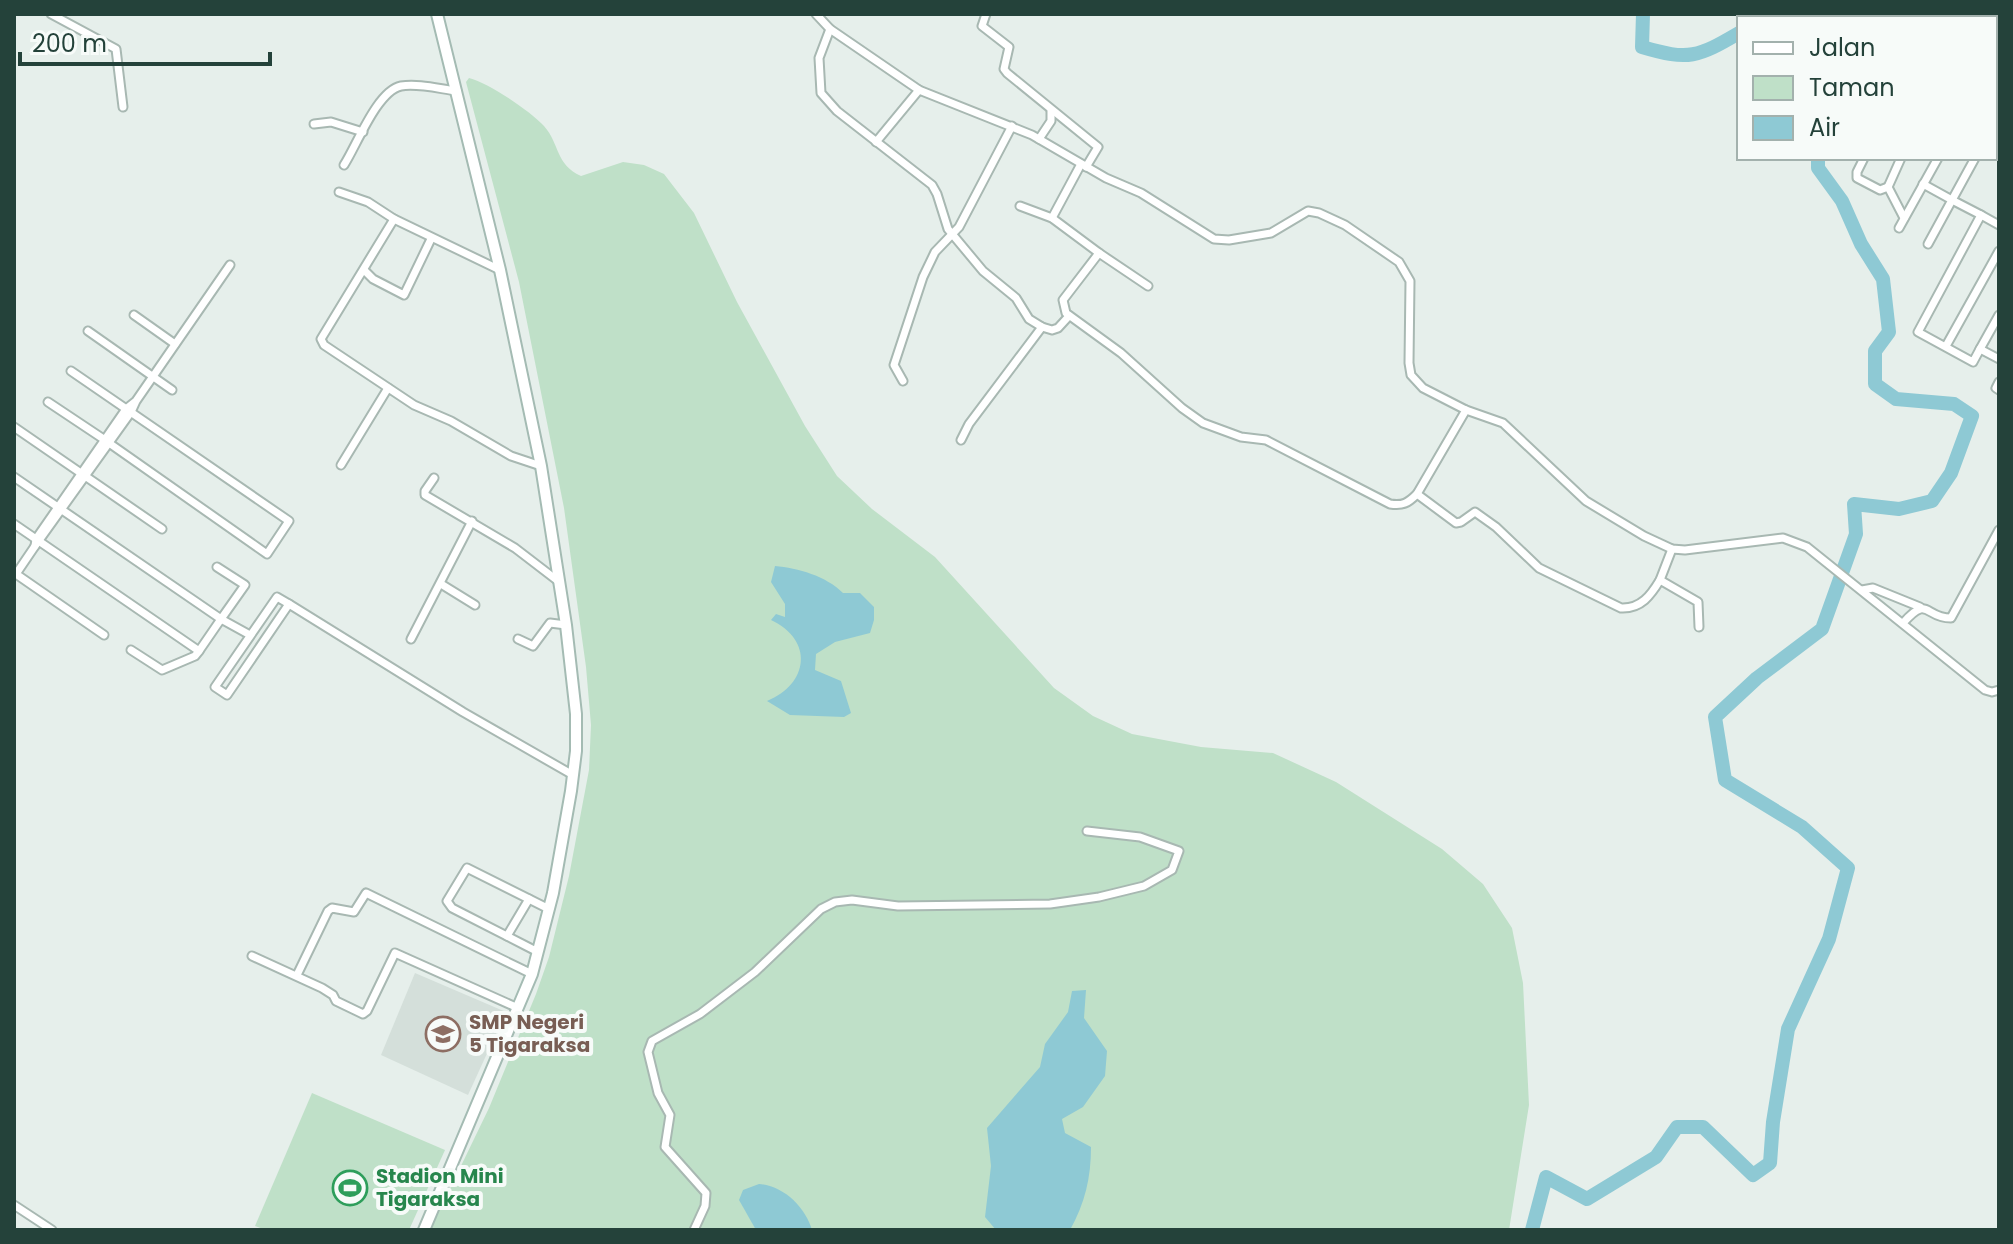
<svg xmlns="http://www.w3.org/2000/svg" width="2013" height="1244" font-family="Poppins,sans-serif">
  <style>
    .built { fill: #d4dfda }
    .green { fill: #bfe0c8 }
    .water { fill: #8ec9d4 }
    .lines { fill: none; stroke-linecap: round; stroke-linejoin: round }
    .river { stroke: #8ec9d4; stroke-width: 14 }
    .street-casing { stroke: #a8b8b2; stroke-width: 11 }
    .secondary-casing { stroke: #a4bbb3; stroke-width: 14 }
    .street { stroke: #fff; stroke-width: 7 }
    .secondary { stroke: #fff; stroke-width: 10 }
    .labels { text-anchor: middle; stroke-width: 8; stroke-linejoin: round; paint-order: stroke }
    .education-label { font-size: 20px; font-weight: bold; fill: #785e54; stroke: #f7fbf9; text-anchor: start }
    .leisure-label { font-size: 20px; font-weight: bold; fill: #27864d; stroke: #f7fbf9; text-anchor: start }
  </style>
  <rect width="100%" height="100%" fill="#e6efeb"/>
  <path class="built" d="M 415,973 L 506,1012 L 468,1095 L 381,1055 Z"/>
  <g class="green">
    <path d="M 469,78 C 489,83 530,111 544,126 C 560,144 555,164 581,176 L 623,162 L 644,165 L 664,174 L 694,213 L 737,302 L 805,426 L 837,476 L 872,509 L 935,557 L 1054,688 L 1093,716 L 1132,734 L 1201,747 L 1273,753 L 1336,782 L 1442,849 L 1483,884 L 1512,928 L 1523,983 L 1529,1105 L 1509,1230 L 430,1230 L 489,1108 L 536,994 L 549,957 L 569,876 L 589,770 L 591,725 L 586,667 L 564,508 L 519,282 L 466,82 Z"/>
    <path d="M 312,1093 L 445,1150 L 409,1230 L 266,1230 L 255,1226 Z"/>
  </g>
  <g class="water">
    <path d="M 775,566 C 798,568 826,576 843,593 L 860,593 L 874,607 L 874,620 L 870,633 L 835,642 L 816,654 L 815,670 L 841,681 L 851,713 L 844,717 L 790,715 L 767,701 C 809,684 814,640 771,620 L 776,614 L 785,617 L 785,604 L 771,582 Z"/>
    <path d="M 1086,990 L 1084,1018 L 1107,1051 L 1105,1076 L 1083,1107 L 1062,1119 L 1065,1133 L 1091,1147 C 1091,1178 1085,1203 1070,1230 L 996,1230 L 985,1217 L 991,1166 L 987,1128 L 1040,1067 L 1045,1044 L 1068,1012 L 1072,991 Z"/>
    <path d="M 759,1184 C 784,1186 805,1207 812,1230 L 756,1230 L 739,1200 L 743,1190 Z"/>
  </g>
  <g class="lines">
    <g class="river">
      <path d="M 1643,14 L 1642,47 C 1689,61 1698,57 1739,33"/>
      <path d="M 1532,1230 L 1546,1177 L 1587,1199 L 1656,1157 L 1677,1127 L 1703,1127 L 1753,1175 L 1770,1163 L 1773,1122 L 1788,1029 L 1829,939 L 1848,868 L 1802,827 L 1725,780 L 1715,717 L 1757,678 L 1822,629 L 1856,534 L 1854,504 L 1899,509 L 1932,501 L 1951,473 L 1972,416 L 1954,404 L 1896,399 L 1875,384 L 1875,351 L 1889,332 L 1883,279 L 1861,244 L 1842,201 L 1818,168 L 1818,158"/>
    </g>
    <g class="street-casing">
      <g id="street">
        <path d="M 51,14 L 116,49 L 123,107"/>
        <path d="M 816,14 L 830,29 L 919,90 L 1032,135 L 1106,178 L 1141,193 L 1214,239 L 1229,240 L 1271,233 L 1308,211 L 1319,213 L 1345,225 L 1399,262 L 1410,281 L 1409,363 L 1411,375 L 1423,388 L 1466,410 L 1503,423 L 1586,501 L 1644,536 L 1672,549 L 1685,550 L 1783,538 L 1807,547 L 1985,690 L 1992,692 L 1999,690"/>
        <path d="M 986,14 L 982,26 L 1009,47 L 1004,69 L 1007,73 L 1098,147 L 1086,167"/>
        <path d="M 830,29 L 819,58 L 821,93 L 837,111 L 932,185 L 937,194 L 948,229 L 983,271 L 1016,298 L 1029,319 L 1042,327 L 1052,330 L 1058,328 L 1069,316"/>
        <path d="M 1995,122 L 1999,114"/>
        <path d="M 314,124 L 331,122 L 363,132"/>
        <path d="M 1039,139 L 1051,121 L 1051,111"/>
        <path d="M 876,142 L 919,90"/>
        <path d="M 1864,158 L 1857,172 L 1857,178 L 1880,190 L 1888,187"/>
        <path d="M 1901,158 L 1888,187 L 1904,218"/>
        <path d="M 1975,158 L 1952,200 L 1981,215 L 1918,332 L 1973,362 L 1980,349 L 1999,359"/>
        <path d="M 344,165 C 357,145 377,91 401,86 C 418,83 440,89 457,91"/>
        <path d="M 1923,184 L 1952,200 L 1928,244"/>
        <path d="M 339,192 L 368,202 L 394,219"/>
        <path d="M 1020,206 L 1052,218 L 1099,253 L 1063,300 L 1066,313 L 1121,353 L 1182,408 L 1203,423 L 1241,437 L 1266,440 L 1390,504 C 1403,506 1408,503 1417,494 L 1466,410"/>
        <path d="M 1981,215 L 1999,225"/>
        <path d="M 1052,218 L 1081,164"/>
        <path d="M 1899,228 L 1938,158"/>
        <path d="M 1099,253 L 1148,286"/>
        <path d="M 364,270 L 373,279 L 404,295 L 431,239"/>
        <path d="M 500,270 L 394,219 L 321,339 L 324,345 L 414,405 L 451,421 L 511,456 L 541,466"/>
        <path d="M 134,315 L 175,344"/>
        <path d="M 88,331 L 172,390"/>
        <path d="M 1946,346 L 1999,251"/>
        <path d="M 1980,349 L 1999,315"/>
        <path d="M 71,371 L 289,521 L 267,554 L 109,443"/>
        <path d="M 903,381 L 894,365 L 923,277 L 935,252 L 959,227 L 1012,126"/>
        <path d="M 1999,382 L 1996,388 L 1999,390"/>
        <path d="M 136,401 L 126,409 L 36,539 L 35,546 L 131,412 L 136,401 L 230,265"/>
        <path d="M 48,402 L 105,440"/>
        <path d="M 14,427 L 162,529"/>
        <path d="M 961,440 L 969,424 L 1042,327"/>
        <path d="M 341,465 L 388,388"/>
        <path d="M 14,477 L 221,619 L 245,585 L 217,567"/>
        <path d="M 434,478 L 425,491 L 425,495 L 515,548 L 558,581"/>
        <path d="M 1417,494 L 1456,523 L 1461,522 L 1475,512 L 1496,527 L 1539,568 L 1621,608 C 1641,609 1651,595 1660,580"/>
        <path d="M 14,524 L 199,651 L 221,619 L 250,635"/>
        <path d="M 35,546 L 16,574 L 104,635"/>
        <path d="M 1672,549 L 1660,580 L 1698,602 L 1699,627"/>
        <path d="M 441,584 L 475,605"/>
        <path d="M 1862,590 L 1873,588 L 1920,607"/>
        <path d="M 277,597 L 289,604 L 227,695 L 215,687 Z"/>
        <path d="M 289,604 L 463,712 L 573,775"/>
        <path d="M 1903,623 C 1929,594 1924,618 1951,618 L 1999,530"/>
        <path d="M 411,639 L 472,521"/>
        <path d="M 518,639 L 533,646 L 550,623 L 566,625"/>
        <path d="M 131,650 L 162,670 L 195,656 L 199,651"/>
        <path d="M 507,936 L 529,899"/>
        <path d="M 538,952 L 452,908 L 447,901 L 467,868 L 549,909"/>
        <path d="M 252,956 L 322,988 L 333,995 L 336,1001 L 363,1014 L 367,1011 L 395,953 L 518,1008"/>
        <path d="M 297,975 L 328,911 L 332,908 L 354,912 L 366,893 L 532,974"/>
        <path d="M 14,1205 L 52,1230"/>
        <path d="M 694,1230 L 705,1206 L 706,1193 L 665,1147 L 670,1115 L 658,1093 L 648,1052 L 652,1041 L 700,1014 L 755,972 L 821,909 L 835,902 L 852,900 L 898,906 L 1050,904 L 1099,897 L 1144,886 L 1172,870 L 1179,851 L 1140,837 L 1087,831"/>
      </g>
    </g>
    <g class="secondary-casing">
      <path id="secondary" d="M 424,1230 L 532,974 L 553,893 L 571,791 L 576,751 L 576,714 L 566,625 L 541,466 L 500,270 L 437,14"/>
    </g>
    <use href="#street" class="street"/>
    <use href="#secondary" class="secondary"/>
  </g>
  <defs>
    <g id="school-ring" transform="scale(1.8)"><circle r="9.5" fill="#f7fbf9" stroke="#8d6e63" stroke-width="1.5"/><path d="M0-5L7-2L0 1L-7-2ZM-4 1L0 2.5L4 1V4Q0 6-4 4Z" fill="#8d6e63"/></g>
    <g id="stadium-ring" transform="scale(1.8)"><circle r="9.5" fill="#f7fbf9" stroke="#2e9e5b" stroke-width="1.5"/><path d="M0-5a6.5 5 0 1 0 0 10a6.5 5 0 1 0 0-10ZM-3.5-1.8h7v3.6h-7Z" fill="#2e9e5b"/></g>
  </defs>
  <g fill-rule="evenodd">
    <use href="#school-ring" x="443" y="1034"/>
    <use href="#stadium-ring" x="350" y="1188"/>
  </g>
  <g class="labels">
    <g class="education-label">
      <text x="469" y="1029">SMP Negeri<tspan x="469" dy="23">5 Tigaraksa</tspan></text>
    </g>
    <g class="leisure-label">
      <text x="376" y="1183">Stadion Mini<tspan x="376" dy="23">Tigaraksa</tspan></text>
    </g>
  </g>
  <rect width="2013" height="1244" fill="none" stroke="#24423a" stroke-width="32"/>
  <rect x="1737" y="16" width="260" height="144" fill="#f7fbf9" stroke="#a3b1ad" stroke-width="2"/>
  <rect x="1753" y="42" width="40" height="12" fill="#ffffff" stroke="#a3b1ad" stroke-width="2"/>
  <text x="1809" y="56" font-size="24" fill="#24423a">Jalan</text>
  <rect x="1753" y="76" width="40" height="24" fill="#bfe0c8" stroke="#a3b1ad" stroke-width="2"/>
  <text x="1809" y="96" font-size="24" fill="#24423a">Taman</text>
  <rect x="1753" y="116" width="40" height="24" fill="#8ec9d4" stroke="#a3b1ad" stroke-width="2"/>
  <text x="1809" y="136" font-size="24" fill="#24423a">Air</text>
  <path d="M20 52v12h250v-12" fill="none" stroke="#24423a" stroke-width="4"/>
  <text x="32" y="52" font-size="24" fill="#24423a" stroke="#f7fbf9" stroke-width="6" paint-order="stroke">200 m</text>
</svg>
